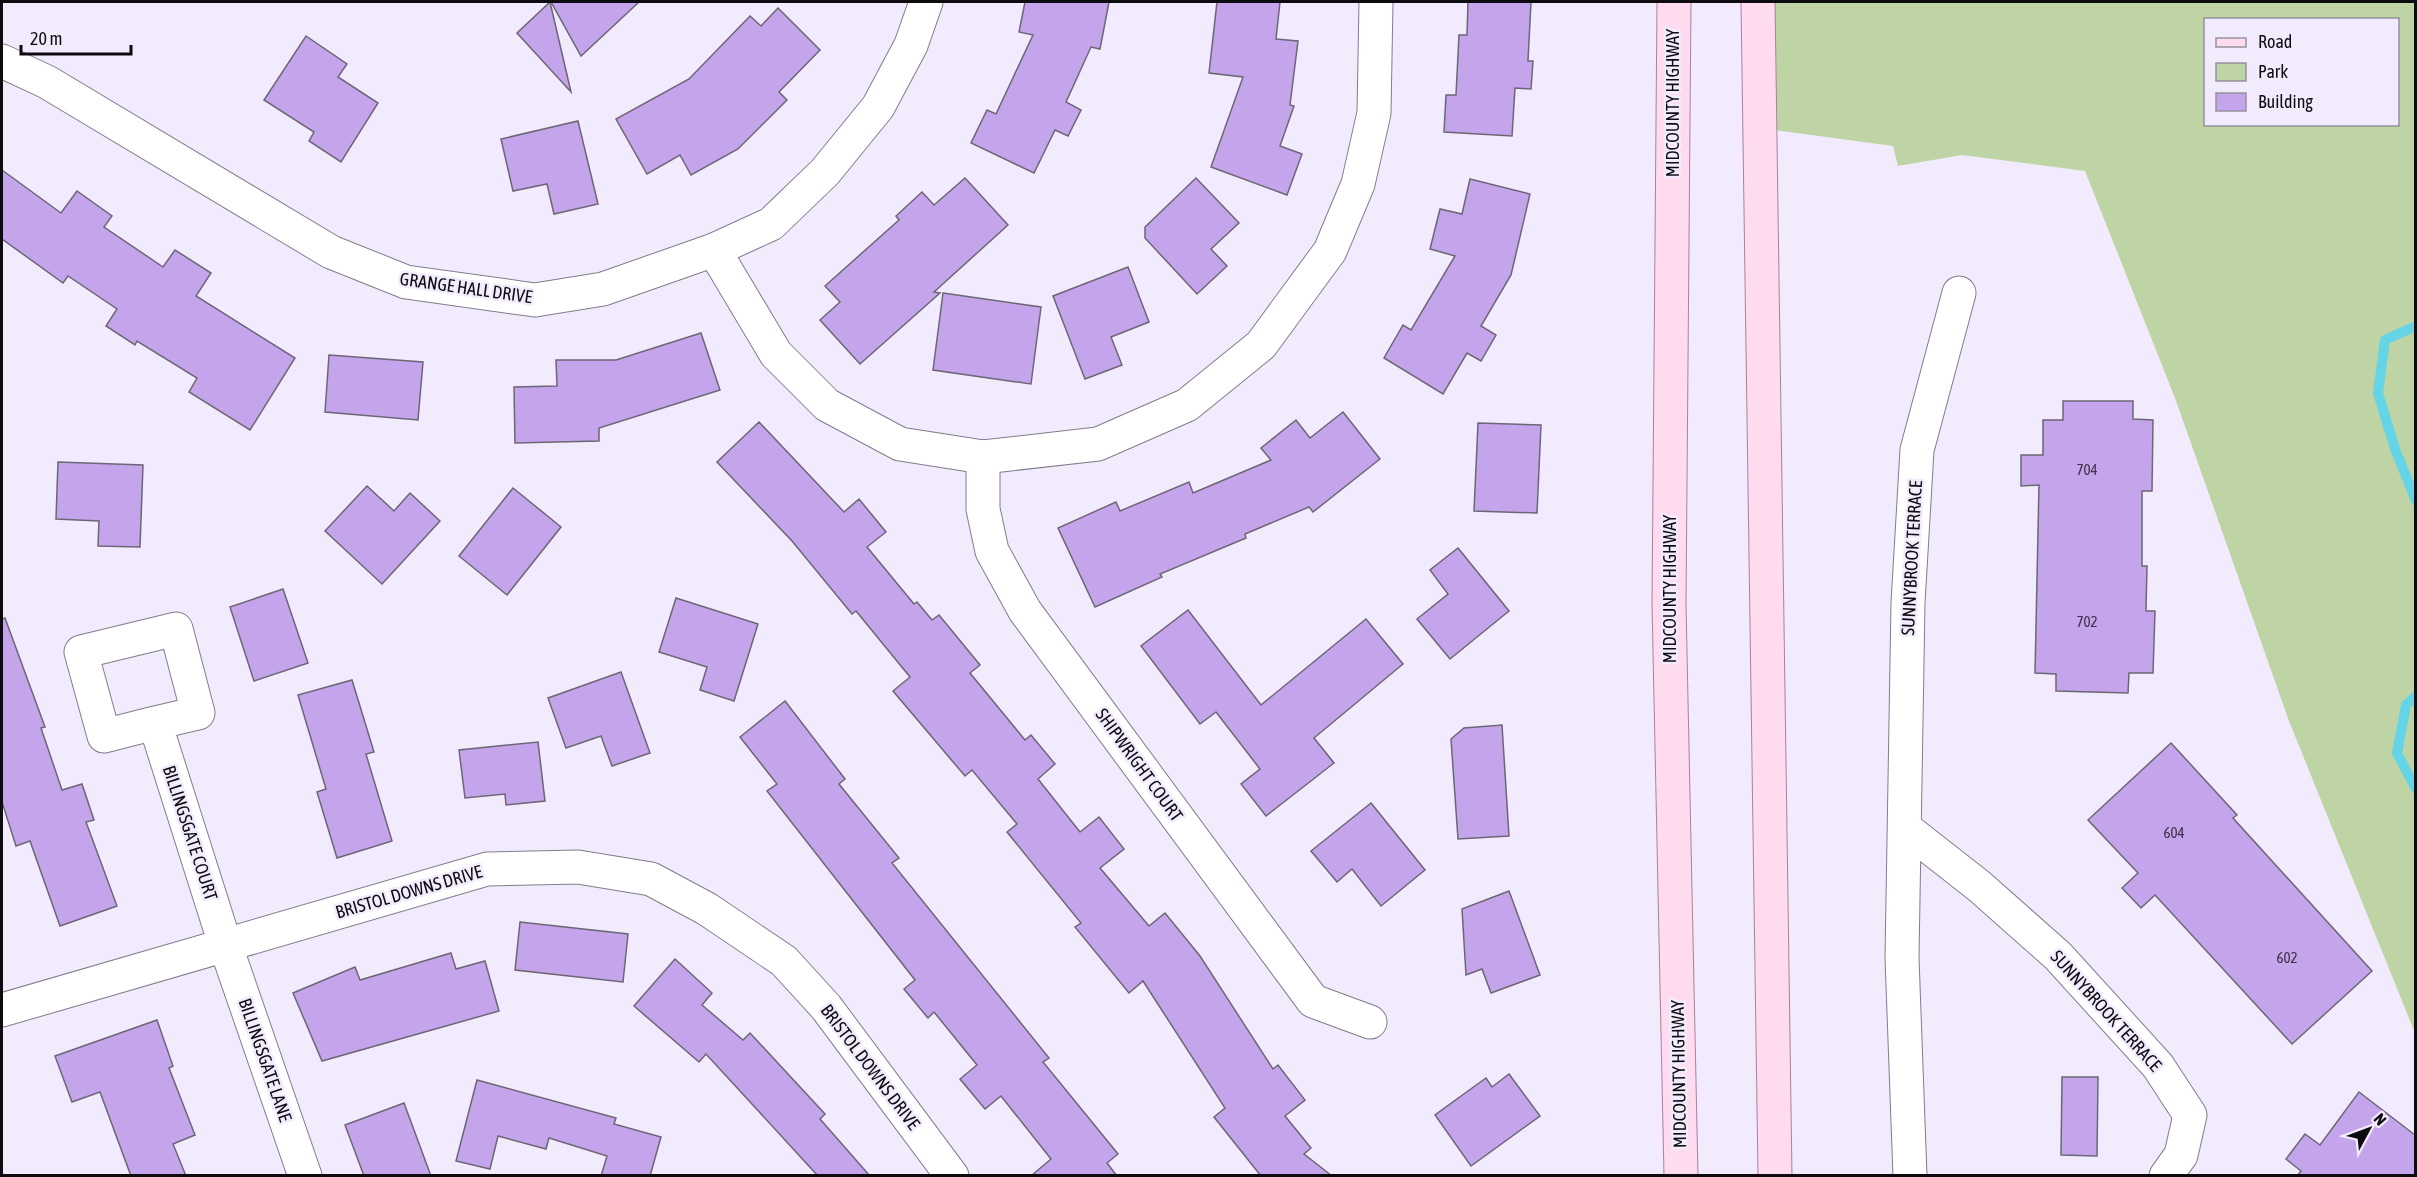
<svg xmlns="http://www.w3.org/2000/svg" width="2417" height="1177" font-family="'Asap Condensed',sans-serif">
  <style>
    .green { fill: #bfd4a4; fill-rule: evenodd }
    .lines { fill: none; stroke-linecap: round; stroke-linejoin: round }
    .stream { stroke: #65d4e6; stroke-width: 10 }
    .building { fill: #c4a4eb; stroke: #6d6675; stroke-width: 1.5 }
    .minor-casing { stroke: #827c8b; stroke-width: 35 }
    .major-casing { stroke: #a98298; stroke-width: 35 }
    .minor { stroke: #fff; stroke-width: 33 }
    .major { stroke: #fedbee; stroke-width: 33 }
    .labels { text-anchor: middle; stroke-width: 5; stroke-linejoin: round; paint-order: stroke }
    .number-label { font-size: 15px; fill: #3b3047 }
    .street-label { font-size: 18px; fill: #0d0a10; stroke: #f2ebfd }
  </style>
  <rect width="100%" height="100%" fill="#f2ebfd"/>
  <path class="green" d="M 1758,2 L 2415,2 L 2415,1033 L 2289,721 L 2175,398 L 2085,171 L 1962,155 L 1898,166 L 1893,146 L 1759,128 ZM 2206,20 L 2398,20 L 2398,124 L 2206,124 Z"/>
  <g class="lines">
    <g class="stream">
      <path d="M 2416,326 L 2385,340 L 2378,393 L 2395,449 L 2416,501"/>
      <path d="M 2416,696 L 2406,705 L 2397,753 L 2416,789"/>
    </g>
  </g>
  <g class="building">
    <path d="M 550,2 L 571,92 L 517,33 Z"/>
    <path d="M 551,2 L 639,2 L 581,56 Z"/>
    <path d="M 1025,2 L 1109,2 L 1100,49 L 1091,47 L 1066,102 L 1081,110 L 1068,136 L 1055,130 L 1034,173 L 971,143 L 987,110 L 996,114 L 1033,35 L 1019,32 Z"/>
    <path d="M 1217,2 L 1280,2 L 1276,39 L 1298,41 L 1290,105 L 1294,106 L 1280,146 L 1302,154 L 1287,195 L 1211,167 L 1243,77 L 1209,73 Z"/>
    <path d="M 1468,2 L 1531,2 L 1528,61 L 1533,61 L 1531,89 L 1515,88 L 1512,136 L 1444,132 L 1446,95 L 1456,95 L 1459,35 L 1467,35 Z"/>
    <path d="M 778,8 L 820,50 L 779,92 L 787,100 L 738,149 L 691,175 L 680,155 L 647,174 L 616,119 L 689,79 L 750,16 L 761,26 Z"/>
    <path d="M 306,36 L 347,64 L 338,77 L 378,103 L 341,162 L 309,141 L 314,132 L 264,100 Z"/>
    <path d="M 578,121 L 598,204 L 554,214 L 547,184 L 513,191 L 501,139 Z"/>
    <path d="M 2,170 L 61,213 L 77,191 L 112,216 L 104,227 L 163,267 L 175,250 L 211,273 L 196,296 L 295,358 L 250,430 L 189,392 L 197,378 L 137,341 L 135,345 L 106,326 L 117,309 L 68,276 L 63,283 L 2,239 Z"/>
    <path d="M 965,178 L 1008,225 L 934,292 L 940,293 L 860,364 L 820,320 L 840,302 L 825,286 L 899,220 L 896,216 L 922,192 L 934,205 Z"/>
    <path d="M 1196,178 L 1239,223 L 1211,249 L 1227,266 L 1197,294 L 1145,238 L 1145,227 Z"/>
    <path d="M 1470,179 L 1530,194 L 1511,275 L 1481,326 L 1496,335 L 1481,361 L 1467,353 L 1443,394 L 1384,358 L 1403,325 L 1411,330 L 1455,256 L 1430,249 L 1440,209 L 1462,214 Z"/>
    <path d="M 1128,267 L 1149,322 L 1111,337 L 1122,365 L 1085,379 L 1053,296 Z"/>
    <path d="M 943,293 L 1041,307 L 1031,384 L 933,370 Z"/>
    <path d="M 701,333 L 720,390 L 599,428 L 599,441 L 515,443 L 514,387 L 557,386 L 556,360 L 616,360 Z"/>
    <path d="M 329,355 L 423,362 L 418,420 L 325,412 Z"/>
    <path d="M 2063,401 L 2133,401 L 2133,419 L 2153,420 L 2152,491 L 2142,491 L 2142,566 L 2147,566 L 2146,611 L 2155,611 L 2153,673 L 2129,673 L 2128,693 L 2056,691 L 2056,674 L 2035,673 L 2039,485 L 2021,486 L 2021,455 L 2043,455 L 2043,420 L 2063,420 Z"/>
    <path d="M 1343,412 L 1380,459 L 1313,512 L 1309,507 L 1245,534 L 1246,538 L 1160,574 L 1162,577 L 1095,607 L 1058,528 L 1116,502 L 1120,511 L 1189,482 L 1193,493 L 1271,460 L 1261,448 L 1296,420 L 1310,438 Z"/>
    <path d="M 759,422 L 844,512 L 859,499 L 886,532 L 867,547 L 914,604 L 917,602 L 932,620 L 939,615 L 980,665 L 970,673 L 1025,740 L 1031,735 L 1055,764 L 1038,779 L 1080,832 L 1099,817 L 1124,849 L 1100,868 L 1149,926 L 1165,913 L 1200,956 L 1273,1069 L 1278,1065 L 1305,1100 L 1285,1116 L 1311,1148 L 1304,1154 L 1332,1176 L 1261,1176 L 1214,1117 L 1225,1108 L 1143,981 L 1129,993 L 1075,927 L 1081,923 L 1007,832 L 1017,824 L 972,770 L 965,776 L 893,691 L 910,677 L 856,611 L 852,614 L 792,541 L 717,462 Z"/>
    <path d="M 1478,423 L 1541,425 L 1537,513 L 1474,511 Z"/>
    <path d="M 58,462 L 143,465 L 140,547 L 98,546 L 99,521 L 56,519 Z"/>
    <path d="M 367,486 L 394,511 L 410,493 L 440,521 L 382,584 L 325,531 Z"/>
    <path d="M 513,488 L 561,527 L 507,595 L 459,556 Z"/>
    <path d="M 1458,548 L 1509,611 L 1450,659 L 1417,619 L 1448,594 L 1430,570 Z"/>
    <path d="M 283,589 L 308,663 L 254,681 L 230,607 Z"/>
    <path d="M 676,598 L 758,624 L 734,701 L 700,690 L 707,667 L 659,652 Z"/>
    <path d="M 1188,610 L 1261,705 L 1366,619 L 1403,664 L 1314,738 L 1334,763 L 1266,816 L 1241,784 L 1260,769 L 1216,712 L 1200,724 L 1141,646 Z"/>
    <path d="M 5,618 L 45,727 L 41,728 L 62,790 L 82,784 L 94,820 L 86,822 L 117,906 L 60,926 L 30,841 L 16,846 L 2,802 L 2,619 Z"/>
    <path d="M 621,672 L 650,753 L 612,766 L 601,736 L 566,748 L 548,698 Z"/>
    <path d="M 352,680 L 374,752 L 366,754 L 392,841 L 337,858 L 317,792 L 326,789 L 298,695 Z"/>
    <path d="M 785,701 L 845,779 L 839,784 L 899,858 L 892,863 L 1049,1058 L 1043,1062 L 1118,1154 L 1107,1163 L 1117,1176 L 1031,1176 L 1051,1159 L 1001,1096 L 985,1109 L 960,1079 L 977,1065 L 934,1012 L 928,1018 L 904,989 L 915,980 L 767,791 L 777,784 L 740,737 Z"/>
    <path d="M 1502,725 L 1509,836 L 1458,839 L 1451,739 L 1464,728 Z"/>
    <path d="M 538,742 L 545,801 L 506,805 L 505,794 L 465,798 L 459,750 Z"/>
    <path d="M 2171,743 L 2237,815 L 2233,818 L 2372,971 L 2292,1044 L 2155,895 L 2141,908 L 2122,888 L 2138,873 L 2088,820 Z"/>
    <path d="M 1371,803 L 1425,870 L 1381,906 L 1352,869 L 1337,882 L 1311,851 Z"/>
    <path d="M 1509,891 L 1540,975 L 1491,993 L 1482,969 L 1466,975 L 1462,909 Z"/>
    <path d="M 520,922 L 628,934 L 623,982 L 515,970 Z"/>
    <path d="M 451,953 L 456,969 L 485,961 L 499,1011 L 322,1061 L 293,993 L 355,967 L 360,980 Z"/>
    <path d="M 675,959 L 712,993 L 702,1005 L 743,1040 L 750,1033 L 825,1114 L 820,1119 L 870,1176 L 818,1176 L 706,1054 L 699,1062 L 634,1006 Z"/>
    <path d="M 157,1020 L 173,1066 L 169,1068 L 195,1135 L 173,1144 L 186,1176 L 131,1176 L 100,1092 L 72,1102 L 55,1056 Z"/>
    <path d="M 1509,1074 L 1540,1116 L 1471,1166 L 1435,1115 L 1486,1078 L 1492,1087 Z"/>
    <path d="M 2062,1077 L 2098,1077 L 2097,1156 L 2061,1155 Z"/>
    <path d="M 477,1080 L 616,1118 L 614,1124 L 661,1137 L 650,1176 L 601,1176 L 607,1156 L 549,1138 L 546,1149 L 498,1136 L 490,1169 L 456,1161 Z"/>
    <path d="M 2359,1092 L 2415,1135 L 2415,1176 L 2297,1176 L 2301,1171 L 2286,1159 L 2305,1134 L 2320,1145 Z"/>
    <path d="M 404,1103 L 431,1176 L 364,1176 L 345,1125 Z"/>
  </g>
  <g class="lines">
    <g class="minor-casing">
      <g id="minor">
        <path d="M 2,61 L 47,82 L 331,252 L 406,282 L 535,300 L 603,289 L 714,250 L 771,224 L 825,172 L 878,107 L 911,45 L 926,2"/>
        <path d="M 714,250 L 776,354 L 827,405 L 900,444 L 983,457 L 1098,444 L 1187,405 L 1261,345 L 1330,251 L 1358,184 L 1374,113 L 1376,2"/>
        <path d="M 983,457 L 983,509 L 992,551 L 1025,611 L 1313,1001 L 1370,1022"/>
        <path d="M 155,723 L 198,713 L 176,629 L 81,652 L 104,736 L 155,723 L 225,944 L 305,1176"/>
        <path d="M 1905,828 L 1979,886 L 2058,956 L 2158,1066 L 2190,1115 L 2181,1155 L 2166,1176"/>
        <path d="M 2,1010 L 487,869 L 578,867 L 651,879 L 707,909 L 784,961 L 826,1007 L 952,1176"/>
        <path d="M 1910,1176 L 1902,958 L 1908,603 L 1917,450 L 1959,293"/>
      </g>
    </g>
    <g class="major-casing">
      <g id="major">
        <path d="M 1674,2 L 1669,604 L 1681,1176"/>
        <path d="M 1758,2 L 1775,1176"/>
      </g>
    </g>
    <use href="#minor" class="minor"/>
    <use href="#major" class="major"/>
  </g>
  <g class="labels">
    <g class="number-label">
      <text x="2087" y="475">704</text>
      <text x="2087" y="627">702</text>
      <text x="2174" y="838">604</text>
      <text x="2287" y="963">602</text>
    </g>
    <g class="street-label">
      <text transform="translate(1673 103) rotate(-90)" y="6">MIDCOUNTY HIGHWAY</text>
      <text transform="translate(466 288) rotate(8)" y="6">GRANGE HALL DRIVE</text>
      <text transform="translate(1912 558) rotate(-87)" y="6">SUNNYBROOK TERRACE</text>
      <text transform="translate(1670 589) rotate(-90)" y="6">MIDCOUNTY HIGHWAY</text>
      <text transform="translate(1139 765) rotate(54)" y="6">SHIPWRIGHT COURT</text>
      <text transform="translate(190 833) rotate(72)" y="6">BILLINGSGATE COURT</text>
      <text transform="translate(409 892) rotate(-16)" y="6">BRISTOL DOWNS DRIVE</text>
      <text transform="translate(2106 1011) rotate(48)" y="6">SUNNYBROOK TERRACE</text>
      <text transform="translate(265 1060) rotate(71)" y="6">BILLINGSGATE LANE</text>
      <text transform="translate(870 1067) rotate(53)" y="6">BRISTOL DOWNS DRIVE</text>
      <text transform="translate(1679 1074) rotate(-91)" y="6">MIDCOUNTY HIGHWAY</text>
    </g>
  </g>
  <rect width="2417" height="1177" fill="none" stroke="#0d0a10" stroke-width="6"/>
  <rect x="2204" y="18" width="195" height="108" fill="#f2ebfd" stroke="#96919e" stroke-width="1.5"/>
  <rect x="2216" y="38" width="30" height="9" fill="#fedbee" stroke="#96919e" stroke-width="1.5"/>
  <text x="2258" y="48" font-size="18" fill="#0d0a10">Road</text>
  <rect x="2216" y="63" width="30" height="18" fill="#bfd4a4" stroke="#96919e" stroke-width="1.5"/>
  <text x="2258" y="78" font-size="18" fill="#0d0a10">Park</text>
  <rect x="2216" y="93" width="30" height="18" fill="#c4a4eb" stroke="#96919e" stroke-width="1.5"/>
  <text x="2258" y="108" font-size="18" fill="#0d0a10">Building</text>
  <g transform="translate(2369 1129) rotate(49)" stroke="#f2ebfd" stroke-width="4.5" paint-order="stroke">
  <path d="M0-4.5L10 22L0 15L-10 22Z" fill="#0d0a10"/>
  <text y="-9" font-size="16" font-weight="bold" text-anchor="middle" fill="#0d0a10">N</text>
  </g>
  <path d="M21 45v9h110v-9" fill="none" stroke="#0d0a10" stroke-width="3"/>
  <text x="30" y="45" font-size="18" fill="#0d0a10" stroke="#f2ebfd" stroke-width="4.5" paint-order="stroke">20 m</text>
</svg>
